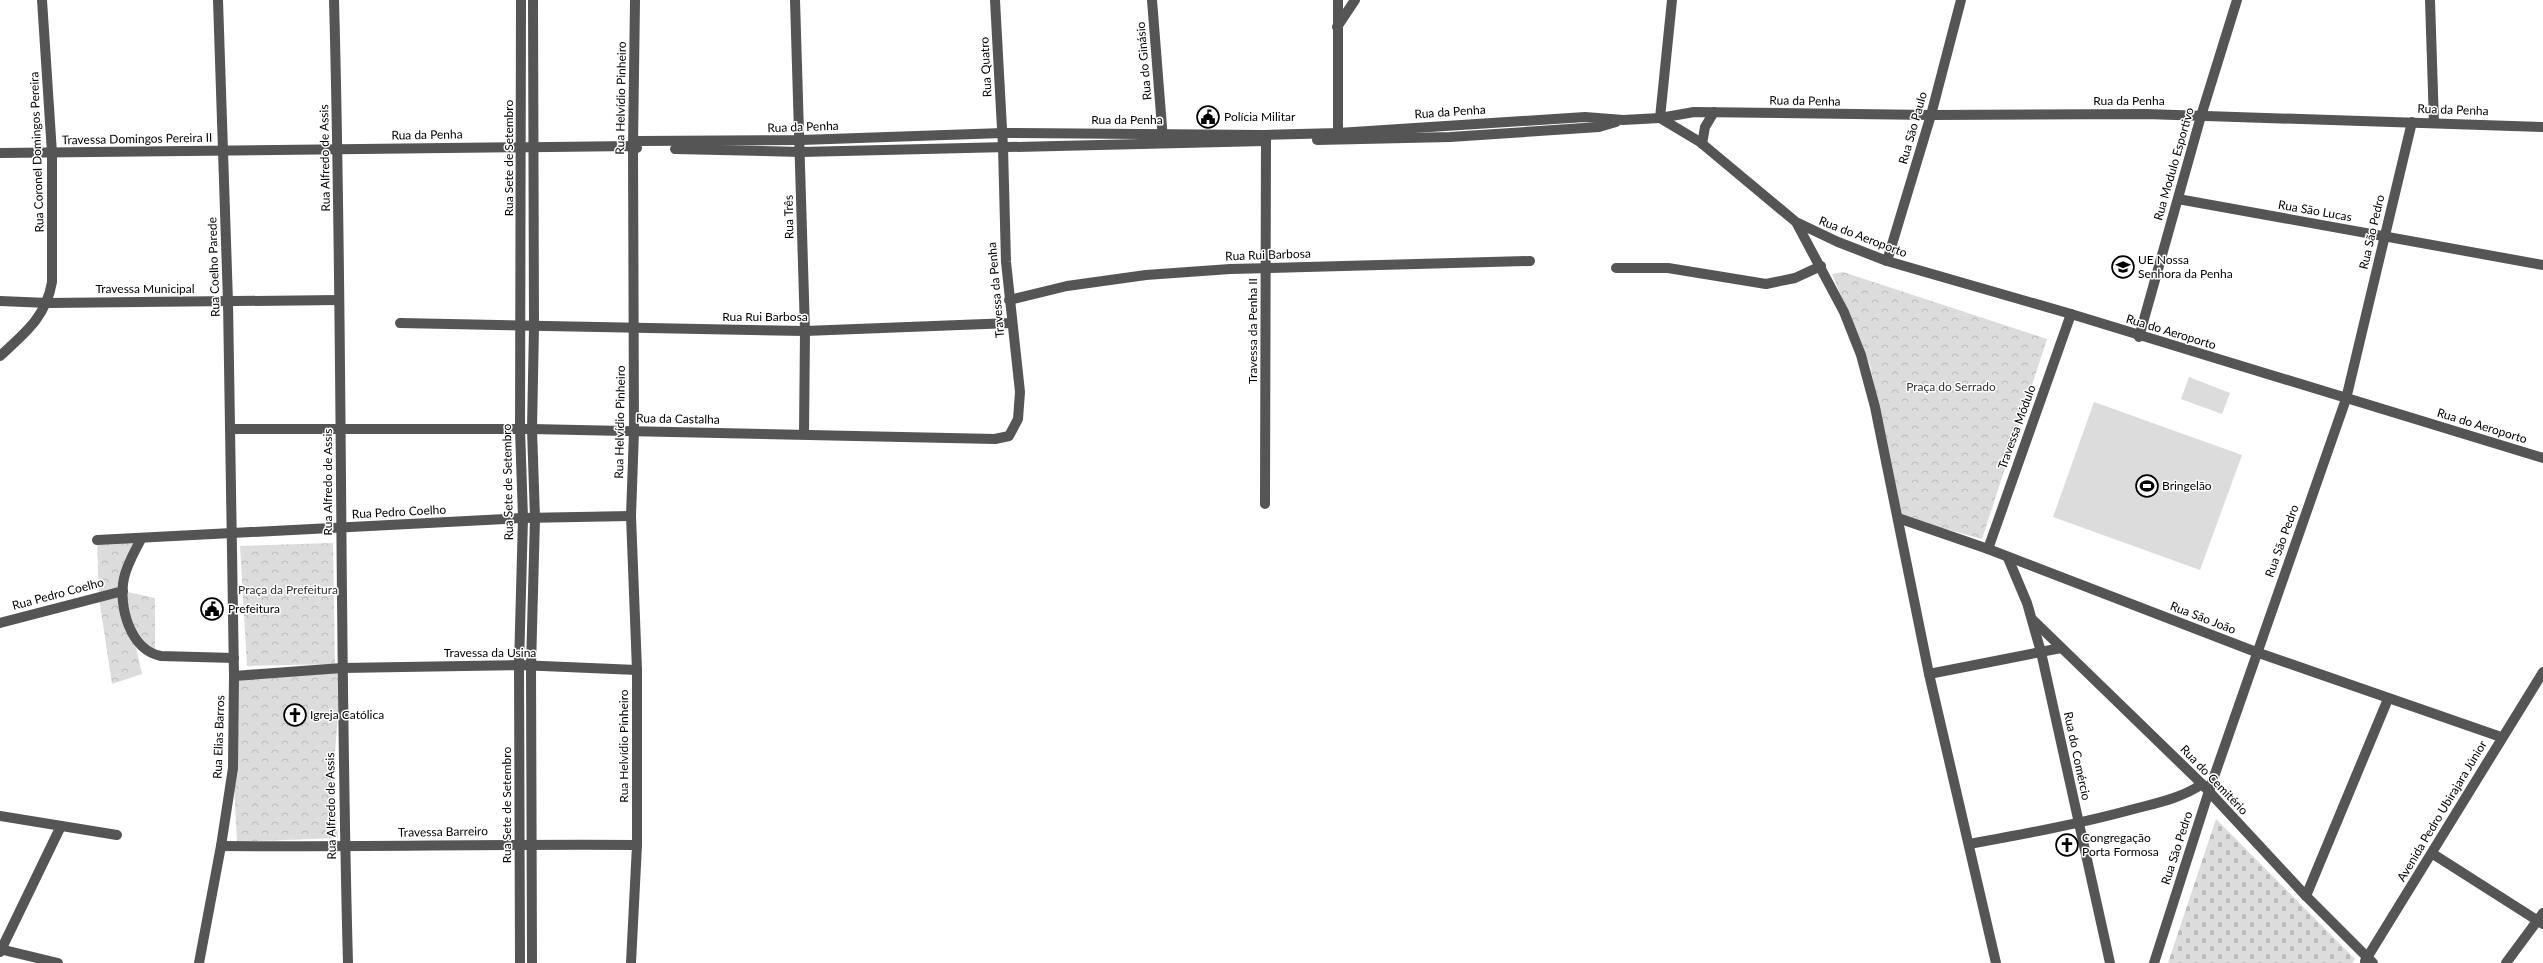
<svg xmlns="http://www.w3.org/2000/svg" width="2543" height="963" font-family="Lato,sans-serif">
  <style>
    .cemetery { fill: url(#cemetery-stones) }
    .park { fill: url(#park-crowns) }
    .garden { fill: #dcdcdc }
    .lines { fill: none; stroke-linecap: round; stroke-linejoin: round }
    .minor { stroke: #555; stroke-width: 10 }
    .labels { text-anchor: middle; stroke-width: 3; stroke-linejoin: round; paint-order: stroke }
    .street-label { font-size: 12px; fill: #000; stroke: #fff }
    .poi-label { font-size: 12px; fill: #000; stroke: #fff; text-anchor: start }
    .park-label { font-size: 12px; fill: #333; stroke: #fff }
  </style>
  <defs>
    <pattern id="cemetery-stones" width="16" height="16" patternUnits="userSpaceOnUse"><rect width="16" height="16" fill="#dcdcdc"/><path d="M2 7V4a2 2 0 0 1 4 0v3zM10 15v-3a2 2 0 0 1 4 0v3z" fill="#bbb"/></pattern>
    <pattern id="park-crowns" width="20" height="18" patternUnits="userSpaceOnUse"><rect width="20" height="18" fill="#dcdcdc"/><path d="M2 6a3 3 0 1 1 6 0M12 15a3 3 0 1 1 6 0" fill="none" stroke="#bbb"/></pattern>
  </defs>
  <rect width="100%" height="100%" fill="#fff"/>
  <path class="cemetery" d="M 2216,819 L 2355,959 L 2352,963 L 2168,963 Z"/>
  <g class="park">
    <path d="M 1843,272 L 2047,339 L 1982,539 L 1902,517 L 1870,365 L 1832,274 Z"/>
    <path d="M 141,539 L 123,591 L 155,598 L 155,655 L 139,643 L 125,599 L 142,674 L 112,684 L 99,598 L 97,540 Z"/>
    <path d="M 333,543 L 335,664 L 247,666 L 240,546 Z"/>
    <path d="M 342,668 L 333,775 L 338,838 L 237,842 L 233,768 L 234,676 Z"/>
  </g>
  <g class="garden">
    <path d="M 2189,377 L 2230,393 L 2222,414 L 2181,399 Z"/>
    <path d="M 2094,402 L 2242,455 L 2200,570 L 2053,517 Z"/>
  </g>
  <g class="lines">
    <g class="minor">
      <path d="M 334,0 C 343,321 339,642 348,963"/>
      <path d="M 795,0 L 805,331 L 804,434"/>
      <path d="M 1152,0 L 1163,140"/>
      <path d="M 2430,0 L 2434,123"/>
      <path d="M 1337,27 L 1355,0"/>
      <path d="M 1660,118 L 1700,142 L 1796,222 L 1844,312 L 1861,355 L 1875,407 L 1929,674 L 1996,963"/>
      <path d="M 1660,118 L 1672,0"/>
      <path d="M 1338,138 L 1338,0"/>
      <path d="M 1317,140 L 1450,137 L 1599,127 L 1616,122"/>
      <path d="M 1702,144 L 1705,127 L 1714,112"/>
      <path d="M 633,146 L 638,141 L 801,140 L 1003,133 L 1264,135 L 1338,133 L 1585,117 L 1623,120 L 1660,118 L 1694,112 L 1931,115 L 2146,114 L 2543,127"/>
      <path d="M 675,149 L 801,152 L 1265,141"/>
      <path d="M 0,153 L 633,146 L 637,148"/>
      <path d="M 2178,199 L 2543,265"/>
      <path d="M 1798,223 L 1838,242 L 1887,261 L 2071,314 L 2543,458"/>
      <path d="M 1887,261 L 1931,115 L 1961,0"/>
      <path d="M 1616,268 L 1668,268 L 1766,284 L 1795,278 L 1821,266"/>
      <path d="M 1009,300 L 1067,286 L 1146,275 L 1230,269 L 1530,261"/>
      <path d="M 0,301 L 48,303 L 339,300"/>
      <path d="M 400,323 L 805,331 L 1011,323"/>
      <path d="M 2139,337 L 2201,116 L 2237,0"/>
      <path d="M 0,356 C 25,333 46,317 52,282 L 52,153 L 42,0"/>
      <path d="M 230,429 L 532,429 L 995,439 L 1009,436 L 1018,419 L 1020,392 L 1006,262 L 1003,147 L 995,0"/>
      <path d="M 1265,504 L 1266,135"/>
      <path d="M 1898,518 L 1988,549 L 2256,652 L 2501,737"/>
      <path d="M 141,539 C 135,551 127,564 124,578 C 118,606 130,650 161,656 L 234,658"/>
      <path d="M 97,540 L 523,518 L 631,516"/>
      <path d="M 1988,549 L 2071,314"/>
      <path d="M 2008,558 L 2027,603 L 2041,652 L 2110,963"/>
      <path d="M 2033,620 L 2202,784 L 2306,896 L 2373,963"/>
      <path d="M 0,623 L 123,591"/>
      <path d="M 1929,674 L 2061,648"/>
      <path d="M 234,676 L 342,668 L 519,665 L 637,670"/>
      <path d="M 0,816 L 117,835"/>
      <path d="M 1969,844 C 2024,834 2079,824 2134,809 C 2157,803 2182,798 2202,784"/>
      <path d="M 221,846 C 360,847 499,844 637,845"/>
      <path d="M 2433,854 L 2543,924"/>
      <path d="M 2306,896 L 2388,699"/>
      <path d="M 0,949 L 58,963"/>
      <path d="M 0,952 L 60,828"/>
      <path d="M 2365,961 L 2543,672"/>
      <path d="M 199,963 L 221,846 L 233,768 L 234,676 L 228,302 L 218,0"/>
      <path d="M 520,963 L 519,665 L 523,518 L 520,429 L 521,0"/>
      <path d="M 532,963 L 531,666 L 535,518 L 532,429 L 534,327 L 533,0"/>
      <path d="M 631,963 L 637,845 L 637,670 L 631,516 L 634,431 L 633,146 L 635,0"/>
      <path d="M 2154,963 L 2209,791 L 2346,399 L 2412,122"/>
      <path d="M 2506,963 L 2543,913"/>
    </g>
  </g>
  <defs>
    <g id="civic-ring" transform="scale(1.15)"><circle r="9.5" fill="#fff" stroke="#000" stroke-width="1.5"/><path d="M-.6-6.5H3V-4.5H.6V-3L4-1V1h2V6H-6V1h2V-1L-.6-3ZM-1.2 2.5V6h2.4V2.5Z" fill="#000"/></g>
    <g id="school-ring" transform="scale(1.15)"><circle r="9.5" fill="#fff" stroke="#000" stroke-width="1.5"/><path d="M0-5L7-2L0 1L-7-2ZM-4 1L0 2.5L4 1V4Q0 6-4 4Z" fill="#000"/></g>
    <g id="stadium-ring" transform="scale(1.15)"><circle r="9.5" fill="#fff" stroke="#000" stroke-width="1.5"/><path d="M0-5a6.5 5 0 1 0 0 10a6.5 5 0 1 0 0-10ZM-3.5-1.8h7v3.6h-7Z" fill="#000"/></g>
    <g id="church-ring" transform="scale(1.15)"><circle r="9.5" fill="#fff" stroke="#000" stroke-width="1.5"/><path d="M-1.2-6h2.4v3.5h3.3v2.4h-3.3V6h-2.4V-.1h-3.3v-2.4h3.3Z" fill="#000"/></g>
  </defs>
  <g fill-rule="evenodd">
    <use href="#civic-ring" x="1208" y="117"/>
    <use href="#school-ring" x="2123" y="267"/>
    <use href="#stadium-ring" x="2147" y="486"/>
    <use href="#civic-ring" x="212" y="609"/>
    <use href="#church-ring" x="295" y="715"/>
    <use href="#church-ring" x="2067" y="845"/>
  </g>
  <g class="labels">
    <g class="street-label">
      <text transform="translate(1144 61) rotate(-95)" y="4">Rua do Ginásio</text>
      <text transform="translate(986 67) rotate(-93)" y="4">Rua Quatro</text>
      <text transform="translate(621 98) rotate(-89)" y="4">Rua Helvídio Pinheiro</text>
      <text transform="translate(1805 101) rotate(1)" y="4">Rua da Penha</text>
      <text x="2129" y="105">Rua da Penha</text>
      <text transform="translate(2453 110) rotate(2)" y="4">Rua da Penha</text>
      <text transform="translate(1450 112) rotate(-4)" y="4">Rua da Penha</text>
      <text x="1127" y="124">Rua da Penha</text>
      <text transform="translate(803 127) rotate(-2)" y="4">Rua da Penha</text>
      <text transform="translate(1913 128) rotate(-74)" y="4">Rua São Paulo</text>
      <text transform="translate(427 135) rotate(-1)" y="4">Rua da Penha</text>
      <text transform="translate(137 139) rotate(-1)" y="4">Travessa Domingos Pereira II</text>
      <text transform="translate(37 152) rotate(-92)" y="4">Rua Coronel Domingos Pereira</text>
      <text transform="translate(325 158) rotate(-91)" y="4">Rua Alfredo de Assis</text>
      <text transform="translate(509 158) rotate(-90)" y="4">Rua Sete de Setembro</text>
      <text transform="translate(2174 164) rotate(-74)" y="4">Rua Modulo Esportivo</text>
      <text transform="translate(2315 211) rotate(10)" y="4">Rua São Lucas</text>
      <text transform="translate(789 217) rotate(-91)" y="4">Rua Três</text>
      <text transform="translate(2372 232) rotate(-77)" y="4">Rua São Pedro</text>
      <text transform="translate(1863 237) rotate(21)" y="4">Rua do Aeroporto</text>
      <text transform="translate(1268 255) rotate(-2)" y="4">Rua Rui Barbosa</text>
      <text transform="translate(214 267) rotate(-92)" y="4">Rua Coelho Parede</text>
      <text x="145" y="293">Travessa Municipal</text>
      <text transform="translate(996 290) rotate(-95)" y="4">Travessa da Penha</text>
      <text x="765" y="321">Rua Rui Barbosa</text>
      <text transform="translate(1253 331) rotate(-90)" y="4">Travessa da Penha II</text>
      <text transform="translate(2171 332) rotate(17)" y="4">Rua do Aeroporto</text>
      <text transform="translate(678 419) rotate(1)" y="4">Rua da Castalha</text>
      <text transform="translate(620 422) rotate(-89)" y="4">Rua Helvídio Pinheiro</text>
      <text transform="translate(2482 426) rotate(17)" y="4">Rua do Aeroporto</text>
      <text transform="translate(2017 427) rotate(-70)" y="4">Travessa Módulo</text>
      <text transform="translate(328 482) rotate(-90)" y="4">Rua Alfredo de Assis</text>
      <text transform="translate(508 482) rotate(-91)" y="4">Rua Sete de Setembro</text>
      <text transform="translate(399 512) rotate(-3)" y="4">Rua Pedro Coelho</text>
      <text transform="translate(2282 541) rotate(-70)" y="4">Rua São Pedro</text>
      <text transform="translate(58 594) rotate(-15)" y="4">Rua Pedro Coelho</text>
      <text transform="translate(2203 618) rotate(21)" y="4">Rua São João</text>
      <text x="490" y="657">Travessa da Usina</text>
      <text transform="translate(219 737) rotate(-88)" y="4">Rua Elias Barros</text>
      <text transform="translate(624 746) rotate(-90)" y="4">Rua Helvídio Pinheiro</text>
      <text transform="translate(2077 756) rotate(78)" y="4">Rua do Comércio</text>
      <text transform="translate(2214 780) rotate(46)" y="4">Rua do Cemitério</text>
      <text transform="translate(507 805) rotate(-90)" y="4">Rua Sete de Setembro</text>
      <text transform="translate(331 806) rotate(-91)" y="4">Rua Alfredo de Assis</text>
      <text transform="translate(2442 811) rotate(-59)" y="4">Avenida Pedro Ubirajara Júnior</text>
      <text transform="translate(443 832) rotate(-1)" y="4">Travessa Barreiro</text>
      <text transform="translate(2177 848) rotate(-72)" y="4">Rua São Pedro</text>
    </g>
    <g class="poi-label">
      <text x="1224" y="121">Polícia Militar</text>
      <text x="2138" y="264">UE Nossa<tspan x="2138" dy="14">Senhora da Penha</tspan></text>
      <text x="2162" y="490">Bringelão</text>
      <text x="228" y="613">Prefeitura</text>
      <text x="310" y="719">Igreja Católica</text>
      <text x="2082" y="842">Congregação<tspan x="2082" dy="14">Porta Formosa</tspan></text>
    </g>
    <g class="park-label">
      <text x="1951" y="391">Praça do Serrado</text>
      <text x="288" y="594">Praça da Prefeitura</text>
    </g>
  </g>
</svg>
